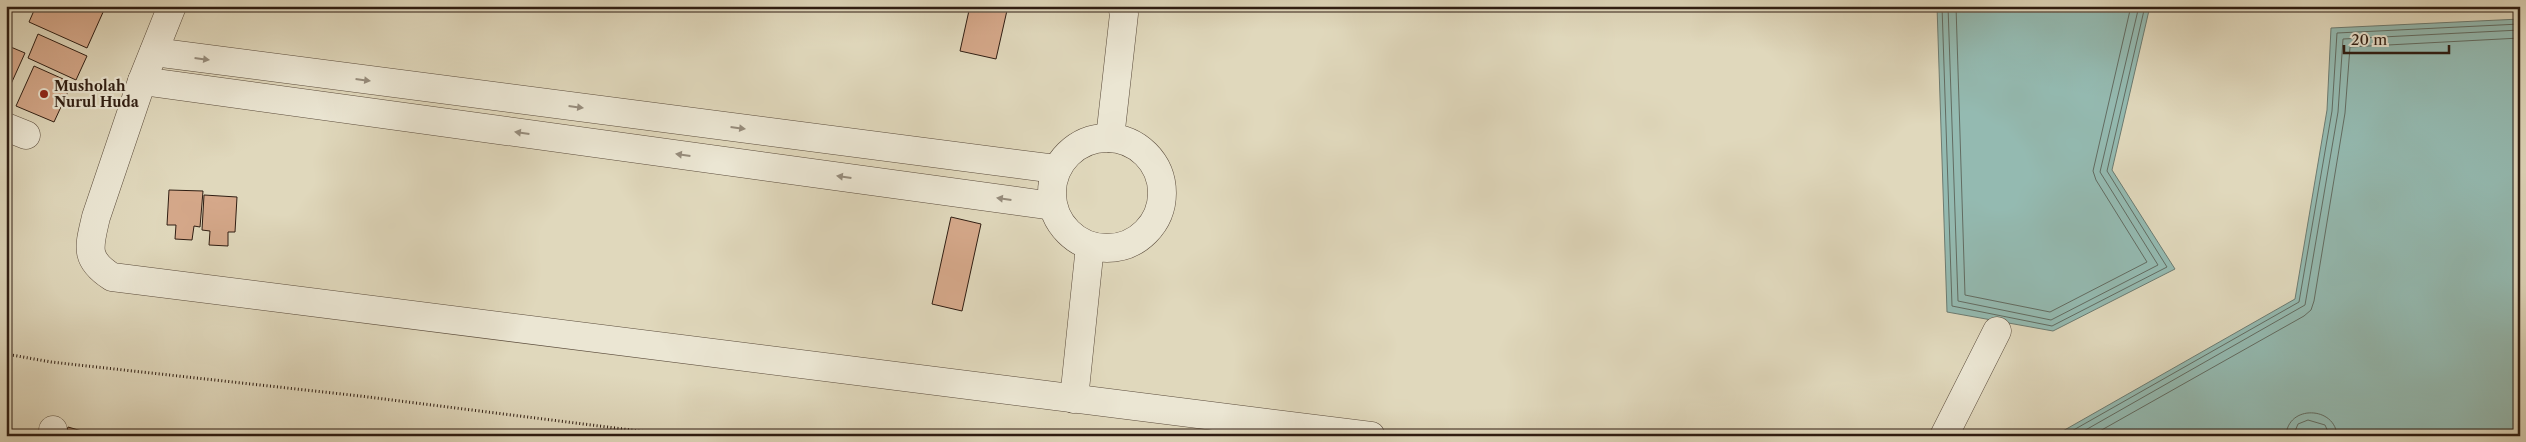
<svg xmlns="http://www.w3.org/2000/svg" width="2526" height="442" font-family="'Libre Caslon Text',serif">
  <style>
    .water { fill: #94bab1; stroke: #6c7b71 }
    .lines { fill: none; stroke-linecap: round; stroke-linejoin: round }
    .shore { stroke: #626c62; stroke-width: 1 }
    .building { fill: #d5a88a; stroke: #2f1d12 }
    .street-casing { stroke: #5b4c3c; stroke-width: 29 }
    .path { stroke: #2f1d12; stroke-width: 3; stroke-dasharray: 1 2.5; stroke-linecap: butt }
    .street { stroke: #ebe6d3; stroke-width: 28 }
    .oneway { fill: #968c7c }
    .poi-dot { fill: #8f2418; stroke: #ebe6d3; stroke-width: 2 }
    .labels { text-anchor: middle; stroke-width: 4.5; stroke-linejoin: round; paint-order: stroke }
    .poi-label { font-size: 14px; font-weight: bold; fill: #2f1d12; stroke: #ebe6d3; text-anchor: start }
  </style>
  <rect width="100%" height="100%" fill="#e0d8bc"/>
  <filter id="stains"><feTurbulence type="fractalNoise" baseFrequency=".004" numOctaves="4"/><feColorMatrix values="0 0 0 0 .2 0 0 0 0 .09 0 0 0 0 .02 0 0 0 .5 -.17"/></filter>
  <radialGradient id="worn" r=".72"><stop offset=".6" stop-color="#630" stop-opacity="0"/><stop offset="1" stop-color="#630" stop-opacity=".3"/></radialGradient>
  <g class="water">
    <path d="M 1937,6 L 2150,6 L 2112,170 L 2175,269 L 2053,331 L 1947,312 Z"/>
    <path d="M 2520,19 L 2520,436 L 2329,436 L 2307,431 L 2303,436 L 2054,436 L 2295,299 L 2327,110 L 2331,28 Z"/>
  </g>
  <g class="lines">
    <g class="shore">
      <path d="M 1942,6 L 1952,306 L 2052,326 L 2167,267 L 2107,171 L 2145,6"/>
      <path d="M 1948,6 L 1958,301 L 2051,320 L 2158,265 L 2100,172 L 2139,6"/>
      <path d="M 1956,6 L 1965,295 L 2050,312 L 2147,262 L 2096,180 L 2093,171 L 2131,6"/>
      <path d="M 2063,436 L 2299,302 L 2332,111 L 2337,33 L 2520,24"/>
      <path d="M 2075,436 L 2305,305 L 2338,112 L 2343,39 L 2520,30"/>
      <path d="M 2091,436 L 2304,316 L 2311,310 L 2314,301 L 2345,113 L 2350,47 L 2520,38"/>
      <path d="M 2286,436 C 2287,404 2336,406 2337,436"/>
      <path d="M 2293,436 L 2298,424 L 2308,420 L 2325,425 L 2330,436"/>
    </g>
  </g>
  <g class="building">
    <path d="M 36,6 L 95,6 L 104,10 L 87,48 L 29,22 Z"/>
    <path d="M 970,6 L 1008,6 L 996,59 L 960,51 Z"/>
    <path d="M 38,34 L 87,56 L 76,80 L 28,58 Z"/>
    <path d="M 6,45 L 25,53 L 6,95 Z"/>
    <path d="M 34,66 L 72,83 L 54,122 L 16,106 Z"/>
    <path d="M 169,190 L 203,191 L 200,227 L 194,226 L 192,240 L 175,239 L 176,225 L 167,225 Z"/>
    <path d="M 204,195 L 237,197 L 235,232 L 228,232 L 228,246 L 209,245 L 210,231 L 202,230 Z"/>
    <path d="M 951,217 L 981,224 L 962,311 L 932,304 Z"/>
    <path d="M 68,427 L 99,436 L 65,436 Z"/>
  </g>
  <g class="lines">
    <g class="street-casing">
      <g id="street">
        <path d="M 172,6 L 142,81 L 96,217 C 89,247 84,259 112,277 L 1371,436"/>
        <path d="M 154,52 L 1056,169"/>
        <path d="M 142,81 L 1053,206"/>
        <path d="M 6,127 L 26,135"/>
        <circle cx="1107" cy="193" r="55"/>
        <path d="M 1110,138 L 1124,14 L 1122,6"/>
        <path d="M 1074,399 L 1090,246"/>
        <path d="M 53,436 L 53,430"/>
        <path d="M 1944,436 L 1997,331"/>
      </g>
    </g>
    <path class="path" d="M 6,354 L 51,362 L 360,396 L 679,436"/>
    <use href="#street" class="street"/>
  </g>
  <defs><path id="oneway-solid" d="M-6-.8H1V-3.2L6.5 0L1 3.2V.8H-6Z" transform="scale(1.25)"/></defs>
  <g class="oneway">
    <use href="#oneway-solid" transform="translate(202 59) rotate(7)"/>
    <use href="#oneway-solid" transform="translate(363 80) rotate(7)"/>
    <use href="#oneway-solid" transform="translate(576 107) rotate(7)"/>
    <use href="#oneway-solid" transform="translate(738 128) rotate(7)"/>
    <use href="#oneway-solid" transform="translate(522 133) rotate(-172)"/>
    <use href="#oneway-solid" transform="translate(683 155) rotate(-172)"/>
    <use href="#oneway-solid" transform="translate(844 177) rotate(-172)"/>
    <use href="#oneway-solid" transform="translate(1004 199) rotate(-172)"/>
  </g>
  <circle class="poi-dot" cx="44" cy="94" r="5"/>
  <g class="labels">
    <g class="poi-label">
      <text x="54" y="91">Musholah<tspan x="54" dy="16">Nurul Huda</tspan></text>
    </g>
  </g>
  <rect width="2526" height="442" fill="none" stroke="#e0d8bc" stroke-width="25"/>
  <rect x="8" y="8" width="2511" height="427" fill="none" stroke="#2f1d12" stroke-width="2.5"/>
  <rect x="12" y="12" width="2501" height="417" fill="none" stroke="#2f1d12"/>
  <path d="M2344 45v8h105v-8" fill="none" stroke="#2f1d12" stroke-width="2.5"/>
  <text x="2351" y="45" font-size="15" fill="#2f1d12" stroke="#ebe6d3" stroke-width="4" paint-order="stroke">20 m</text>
  <rect width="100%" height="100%" filter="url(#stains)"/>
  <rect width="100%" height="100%" fill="url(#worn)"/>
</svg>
